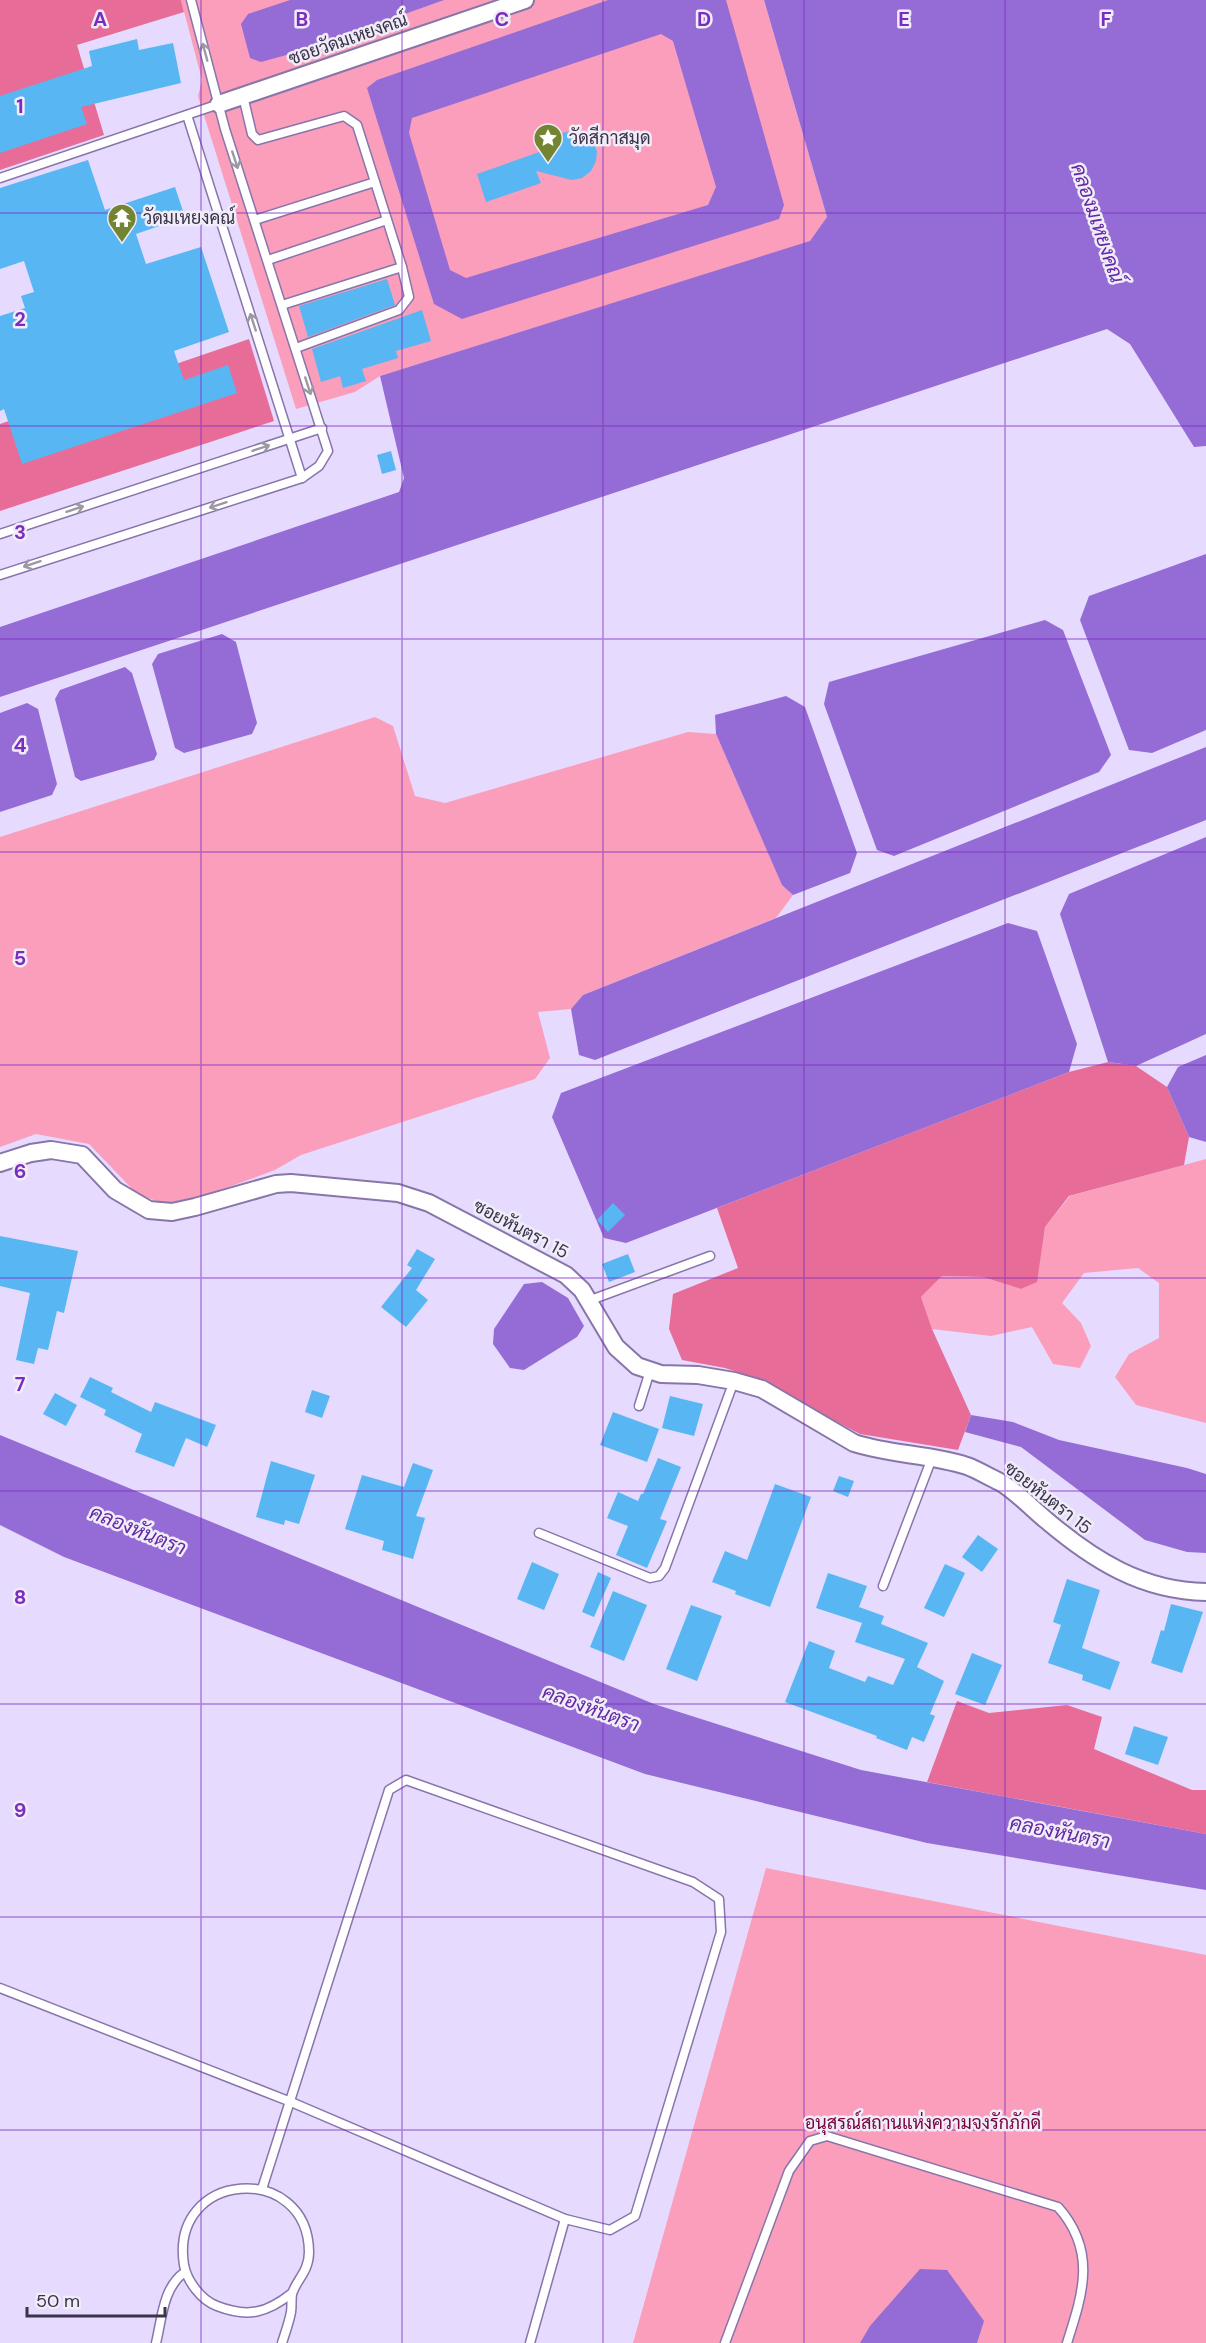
<svg xmlns="http://www.w3.org/2000/svg" width="1206" height="2343" font-family="'DM Sans',Sarabun,sans-serif">
  <style>
    .green { fill: #fa9ebb }
    .forest { fill: #e76d98 }
    .water { fill: #956cd5; fill-rule: evenodd }
    .building { fill: #58b6f3 }
    .lines { fill: none; stroke-linecap: round; stroke-linejoin: round }
    .lane-casing { stroke: #8875aa; stroke-width: 11 }
    .street-casing { stroke: #8875aa; stroke-width: 20 }
    .lane { stroke: #fff; stroke-width: 8 }
    .street { stroke: #fff; stroke-width: 16 }
    .oneway { stroke: #9c99a4 }
    .grid { fill: none; stroke: #7b2cbf; stroke-width: 1.5; stroke-opacity: 0.55 }
    .labels { text-anchor: middle; stroke-width: 5; stroke-linejoin: round; paint-order: stroke }
    .street-label { font-size: 18px; fill: #3a3349; stroke: #f0ecf8 }
    .poi-label { font-size: 18px; fill: #3a3349; stroke: #f0ecf8; text-anchor: start }
    .park-label { font-size: 18px; fill: #78033e; stroke: #f0ecf8 }
    .water-label { font-size: 20px; font-style: italic; fill: #6328a5; stroke: #f0ecf8 }
    .grid-label { font-size: 20px; text-anchor: middle; font-weight: bold; fill: #7b2cbf; stroke: #f0ecf8; stroke-width: 5; stroke-linejoin: round; paint-order: stroke }
  </style>
  <rect width="100%" height="100%" fill="#e6dbfe"/>
  <g class="green">
    <path d="M 181,0 L 764,0 L 827,217 L 810,242 L 380,376 L 355,392 L 296,409 L 198,96 L 202,80 Z"/>
    <path d="M 375,717 L 393,726 L 415,796 L 445,803 L 688,732 L 716,734 L 782,884 L 793,895 L 776,918 L 583,995 L 571,1009 L 538,1012 L 550,1058 L 535,1079 L 301,1155 L 275,1170 L 194,1200 L 162,1203 L 137,1194 L 89,1144 L 36,1134 L 0,1147 L 0,837 Z"/>
    <path d="M 1206,1159 L 1206,1423 L 1136,1405 L 1115,1377 L 1129,1354 L 1159,1338 L 1159,1283 L 1138,1268 L 1084,1273 L 1062,1303 L 1081,1323 L 1091,1346 L 1080,1368 L 1053,1364 L 1032,1327 L 991,1336 L 932,1329 L 921,1297 L 942,1276 L 983,1277 L 1021,1289 L 1036,1282 L 1045,1227 L 1070,1196 Z"/>
    <path d="M 766,1868 L 1206,1955 L 1206,2343 L 633,2343 Z"/>
  </g>
  <g class="forest">
    <path d="M 0,0 L 181,0 L 184,12 L 77,45 L 104,135 L 0,170 Z"/>
    <path d="M 249,339 L 274,421 L 0,511 L 0,424 Z"/>
    <path d="M 1108,1062 L 1136,1066 L 1167,1087 L 1189,1137 L 1184,1165 L 1069,1196 L 1045,1227 L 1037,1282 L 1021,1289 L 983,1277 L 942,1276 L 921,1297 L 932,1329 L 971,1415 L 958,1450 L 860,1434 L 827,1417 L 770,1383 L 725,1368 L 682,1360 L 669,1329 L 673,1294 L 738,1268 L 717,1208 L 1069,1072 Z"/>
    <path d="M 957,1701 L 989,1713 L 1067,1705 L 1102,1717 L 1094,1749 L 1192,1790 L 1206,1790 L 1206,1834 L 927,1782 Z"/>
  </g>
  <g class="water">
    <path d="M 290,0 L 444,0 L 301,51 L 261,62 L 250,58 L 241,24 L 248,14 Z"/>
    <path d="M 608,0 L 726,0 L 784,205 L 779,219 L 462,319 L 434,304 L 367,88 L 377,80 ZM 661,34 L 673,41 L 716,187 L 708,205 L 466,278 L 450,270 L 409,133 L 412,118 Z"/>
    <path d="M 764,0 L 1206,0 L 1206,446 L 1194,447 L 1130,344 L 1107,329 L 0,697 L 0,627 L 399,492 L 404,478 L 380,376 L 810,241 L 827,217 Z"/>
    <path d="M 1206,554 L 1206,730 L 1152,753 L 1129,750 L 1080,620 L 1089,596 Z"/>
    <path d="M 1045,620 L 1063,630 L 1111,755 L 1099,772 L 894,856 L 877,850 L 824,704 L 829,682 Z"/>
    <path d="M 222,634 L 236,642 L 257,723 L 252,734 L 184,753 L 175,748 L 152,664 L 158,654 Z"/>
    <path d="M 125,667 L 132,673 L 157,754 L 154,760 L 81,781 L 75,777 L 55,699 L 60,690 Z"/>
    <path d="M 786,696 L 805,707 L 857,853 L 850,873 L 793,895 L 782,885 L 716,734 L 715,715 Z"/>
    <path d="M 27,703 L 38,709 L 57,784 L 52,795 L 0,812 L 0,713 Z"/>
    <path d="M 1206,747 L 1206,820 L 595,1060 L 579,1055 L 571,1009 L 583,995 Z"/>
    <path d="M 1206,837 L 1206,1034 L 1136,1066 L 1108,1062 L 1060,914 L 1069,894 Z"/>
    <path d="M 1008,923 L 1037,931 L 1077,1044 L 1069,1072 L 626,1243 L 604,1238 L 552,1117 L 561,1093 Z"/>
    <path d="M 1206,1055 L 1206,1142 L 1189,1137 L 1167,1087 L 1178,1067 Z"/>
    <path d="M 542,1282 L 568,1298 L 584,1326 L 577,1337 L 524,1370 L 510,1368 L 493,1344 L 494,1329 L 524,1284 Z"/>
    <path d="M 971,1415 L 1013,1422 L 1059,1440 L 1187,1468 L 1206,1474 L 1206,1553 L 1187,1552 L 1145,1540 L 1021,1447 L 965,1432 Z"/>
    <path d="M 0,1435 L 654,1704 L 861,1770 L 1206,1834 L 1206,1890 L 927,1843 L 645,1774 L 64,1557 L 0,1525 Z"/>
    <path d="M 920,2269 L 947,2270 L 984,2321 L 977,2343 L 860,2343 L 870,2326 Z"/>
  </g>
  <g class="building">
    <path d="M 137,39 L 139,50 L 173,43 L 181,83 L 81,107 L 87,124 L 0,153 L 0,96 L 92,66 L 89,51 Z"/>
    <path d="M 573,131 L 584,134 L 592,141 L 597,151 L 596,161 L 591,171 L 582,178 L 572,180 L 536,171 L 541,183 L 486,202 L 477,174 L 548,149 L 554,139 L 562,133 Z"/>
    <path d="M 88,160 L 105,210 L 175,187 L 185,217 L 136,234 L 146,264 L 201,247 L 229,332 L 174,351 L 184,380 L 228,365 L 237,393 L 22,464 L 4,409 L 0,411 L 0,316 L 25,308 L 21,296 L 34,292 L 24,261 L 0,269 L 0,188 Z"/>
    <path d="M 387,279 L 395,305 L 308,337 L 299,306 Z"/>
    <path d="M 422,310 L 431,341 L 396,351 L 398,358 L 362,369 L 366,381 L 343,388 L 340,376 L 321,382 L 312,349 Z"/>
    <path d="M 391,451 L 396,470 L 382,474 L 377,455 Z"/>
    <path d="M 613,1203 L 625,1215 L 608,1232 L 597,1220 Z"/>
    <path d="M 0,1236 L 78,1251 L 64,1313 L 57,1311 L 48,1350 L 38,1348 L 34,1364 L 16,1360 L 30,1293 L 0,1286 Z"/>
    <path d="M 417,1249 L 435,1259 L 416,1290 L 428,1300 L 406,1327 L 381,1307 L 412,1268 L 407,1265 Z"/>
    <path d="M 628,1254 L 635,1272 L 609,1282 L 602,1264 Z"/>
    <path d="M 90,1377 L 113,1388 L 111,1392 L 151,1412 L 155,1402 L 216,1425 L 207,1447 L 186,1438 L 174,1467 L 135,1452 L 142,1434 L 104,1415 L 106,1410 L 80,1397 Z"/>
    <path d="M 312,1390 L 330,1396 L 322,1418 L 305,1412 Z"/>
    <path d="M 55,1393 L 77,1405 L 66,1426 L 43,1414 Z"/>
    <path d="M 670,1396 L 703,1404 L 694,1436 L 662,1428 Z"/>
    <path d="M 613,1412 L 659,1429 L 647,1462 L 600,1445 Z"/>
    <path d="M 658,1458 L 681,1467 L 660,1519 L 667,1521 L 647,1568 L 616,1555 L 628,1526 L 607,1518 L 618,1492 L 638,1501 L 641,1494 L 643,1494 Z"/>
    <path d="M 271,1461 L 315,1475 L 299,1524 L 285,1520 L 284,1525 L 256,1517 Z"/>
    <path d="M 413,1463 L 433,1470 L 416,1516 L 425,1518 L 413,1559 L 382,1550 L 384,1541 L 345,1529 L 362,1475 L 404,1487 Z"/>
    <path d="M 839,1476 L 854,1481 L 848,1497 L 833,1491 Z"/>
    <path d="M 775,1484 L 811,1497 L 770,1607 L 735,1594 L 736,1591 L 712,1582 L 725,1551 L 747,1560 Z"/>
    <path d="M 978,1535 L 998,1549 L 982,1572 L 962,1557 Z"/>
    <path d="M 532,1562 L 559,1574 L 544,1610 L 517,1599 Z"/>
    <path d="M 945,1564 L 965,1573 L 944,1617 L 924,1608 Z"/>
    <path d="M 598,1572 L 611,1578 L 594,1617 L 582,1612 Z"/>
    <path d="M 828,1573 L 867,1586 L 859,1607 L 884,1616 L 881,1624 L 928,1643 L 917,1667 L 944,1681 L 930,1714 L 935,1716 L 924,1742 L 912,1737 L 907,1750 L 876,1738 L 877,1736 L 785,1702 L 809,1641 L 835,1651 L 829,1668 L 865,1682 L 868,1676 L 893,1685 L 905,1659 L 855,1642 L 862,1623 L 816,1608 Z"/>
    <path d="M 1067,1579 L 1100,1590 L 1082,1648 L 1120,1662 L 1110,1690 L 1082,1680 L 1083,1675 L 1048,1663 L 1061,1625 L 1053,1622 Z"/>
    <path d="M 613,1591 L 647,1605 L 624,1661 L 590,1647 Z"/>
    <path d="M 1171,1604 L 1203,1612 L 1182,1673 L 1151,1663 L 1161,1630 L 1164,1631 Z"/>
    <path d="M 691,1605 L 722,1616 L 697,1681 L 666,1669 Z"/>
    <path d="M 972,1653 L 1002,1665 L 985,1705 L 955,1694 Z"/>
    <path d="M 1134,1726 L 1168,1737 L 1158,1765 L 1125,1754 Z"/>
  </g>
  <g class="lines">
    <g class="lane-casing">
      <g id="lane">
        <path d="M 243,96 L 252,134 L 258,140 L 344,116 L 357,125 L 402,267 L 409,297 L 399,310 L 296,348"/>
        <path d="M 187,115 L 302,478"/>
        <path d="M 0,178 L 219,104"/>
        <path d="M 255,220 L 375,182"/>
        <path d="M 268,260 L 387,220"/>
        <path d="M 282,305 L 402,267"/>
        <path d="M 0,534 L 322,428"/>
        <path d="M 0,575 L 302,478 L 319,466 L 328,451 L 225,129 L 191,0"/>
        <path d="M 588,1301 L 710,1256"/>
        <path d="M 639,1406 L 650,1371"/>
        <path d="M 539,1533 L 650,1578 L 659,1576 L 665,1568 L 734,1381"/>
        <path d="M 883,1586 L 932,1458"/>
        <path d="M 0,1988 L 291,2102 L 565,2219 L 610,2230 L 635,2216 L 721,1932 L 719,1899 L 693,1882 L 406,1780 L 389,1790 L 262,2189"/>
        <path d="M 156,2343 C 162,2318 163,2287 185,2272"/>
        <path d="M 282,2343 C 285,2333 289,2323 291,2312 C 292,2306 291,2300 292,2294 C 296,2280 309,2272 309,2252 C 308,2161 169,2170 184,2265 C 187,2281 201,2300 217,2306 C 248,2318 267,2313 292,2293"/>
        <path d="M 530,2343 L 565,2219"/>
        <path d="M 725,2343 L 789,2171 L 810,2141 L 827,2136 L 1058,2207 C 1097,2251 1083,2293 1067,2343"/>
      </g>
    </g>
    <g class="street-casing">
      <g id="street">
        <path d="M 219,104 L 525,0"/>
        <path d="M 0,1163 L 31,1153 L 51,1150 L 82,1155 L 115,1190 L 149,1210 L 172,1212 L 195,1207 L 276,1184 L 291,1183 L 398,1193 L 429,1203 L 566,1275 L 582,1290 L 616,1347 L 637,1366 L 661,1374 L 698,1375 L 734,1381 L 762,1389 L 854,1443 C 891,1455 930,1454 967,1466 C 978,1470 989,1477 1000,1482 C 1016,1491 1031,1508 1046,1520 C 1093,1560 1142,1591 1206,1592"/>
      </g>
    </g>
    <use href="#lane" class="lane"/>
    <use href="#street" class="street"/>
  </g>
  <defs><path id="oneway-shaft" d="M-6 0H5M1.5-3L5.5 0L1.5 3" fill="none" stroke-width="1.6" stroke-linecap="round" stroke-linejoin="round" transform="scale(1.5)"/></defs>
  <g class="oneway">
    <use href="#oneway-shaft" transform="translate(205 52) rotate(-105)"/>
    <use href="#oneway-shaft" transform="translate(235 160) rotate(72)"/>
    <use href="#oneway-shaft" transform="translate(253 322) rotate(-108)"/>
    <use href="#oneway-shaft" transform="translate(308 386) rotate(72)"/>
    <use href="#oneway-shaft" transform="translate(261 448) rotate(-18)"/>
    <use href="#oneway-shaft" transform="translate(218 505) rotate(162)"/>
    <use href="#oneway-shaft" transform="translate(75 509) rotate(-18)"/>
    <use href="#oneway-shaft" transform="translate(32 564) rotate(162)"/>
  </g>
  <path class="grid" d="M 201,0 L 201,2343M 402,0 L 402,2343M 603,0 L 603,2343M 804,0 L 804,2343M 1005,0 L 1005,2343M 0,213 L 1206,213M 0,426 L 1206,426M 0,639 L 1206,639M 0,852 L 1206,852M 0,1065 L 1206,1065M 0,1278 L 1206,1278M 0,1491 L 1206,1491M 0,1704 L 1206,1704M 0,1917 L 1206,1917M 0,2130 L 1206,2130"/>
  <defs>
    <g id="sight-pin" transform="scale(1.5)"><path d="M0 17L-7.5 6A9.5 9.5 0 1 1 7.5 6Z" fill="#738433" stroke="#f0ecf8"/><path d="M0-6L1.8-2.2L6-1.7L2.9 1.2L3.7 5.4L0 3.3L-3.7 5.4L-2.9 1.2L-6-1.7L-1.8-2.2Z" fill="#fff"/></g>
    <g id="temple-pin" transform="scale(1.5)"><path d="M0 17L-7.5 6A9.5 9.5 0 1 1 7.5 6Z" fill="#738433" stroke="#f0ecf8"/><path d="M0-6L5-2H3V0L6.5 2.5H4V6H1.5V3h-3V6H-4V2.5H-6.5L-3 0V-2H-5Z" fill="#fff"/></g>
  </defs>
  <g fill-rule="evenodd">
    <use href="#sight-pin" x="548" y="138"/>
    <use href="#temple-pin" x="122" y="218"/>
  </g>
  <g class="labels">
    <g class="street-label">
      <text transform="translate(348 39) rotate(-19)" y="6">ซอยวัดมเหยงคณ์</text>
      <text transform="translate(521 1229) rotate(28)" y="6">ซอยหันตรา 15</text>
      <text transform="translate(1048 1498) rotate(38)" y="6">ซอยหันตรา 15</text>
    </g>
    <g class="poi-label">
      <text x="569" y="144">วัดสีกาสมุด</text>
      <text x="143" y="224">วัดมเหยงคณ์</text>
    </g>
    <g class="park-label">
      <text x="923" y="2129">อนุสรณ์สถานแห่งความจงรักภักดี</text>
    </g>
    <g class="water-label">
      <text transform="translate(1098 223) rotate(71)" y="7">คลองมเหยงคณ์</text>
      <text transform="translate(138 1530) rotate(22)" y="7">คลองหันตรา</text>
      <text transform="translate(591 1708) rotate(20)" y="7">คลองหันตรา</text>
      <text transform="translate(1060 1832) rotate(11)" y="7">คลองหันตรา</text>
    </g>
  </g>
  <g class="grid-label">
    <text x="100" y="26">A</text>
    <text x="302" y="26">B</text>
    <text x="502" y="26">C</text>
    <text x="704" y="26">D</text>
    <text x="904" y="26">E</text>
    <text x="1106" y="26">F</text>
    <text x="20" y="113">1</text>
    <text x="20" y="326">2</text>
    <text x="20" y="539">3</text>
    <text x="20" y="752">4</text>
    <text x="20" y="965">5</text>
    <text x="20" y="1178">6</text>
    <text x="20" y="1391">7</text>
    <text x="20" y="1604">8</text>
    <text x="20" y="1817">9</text>
  </g>
  <path d="M27 2307v9h138v-9" fill="none" stroke="#3a3349" stroke-width="3"/>
  <text x="36" y="2307" font-size="18" fill="#3a3349" stroke="#f0ecf8" stroke-width="4.5" paint-order="stroke">50 m</text>
</svg>
